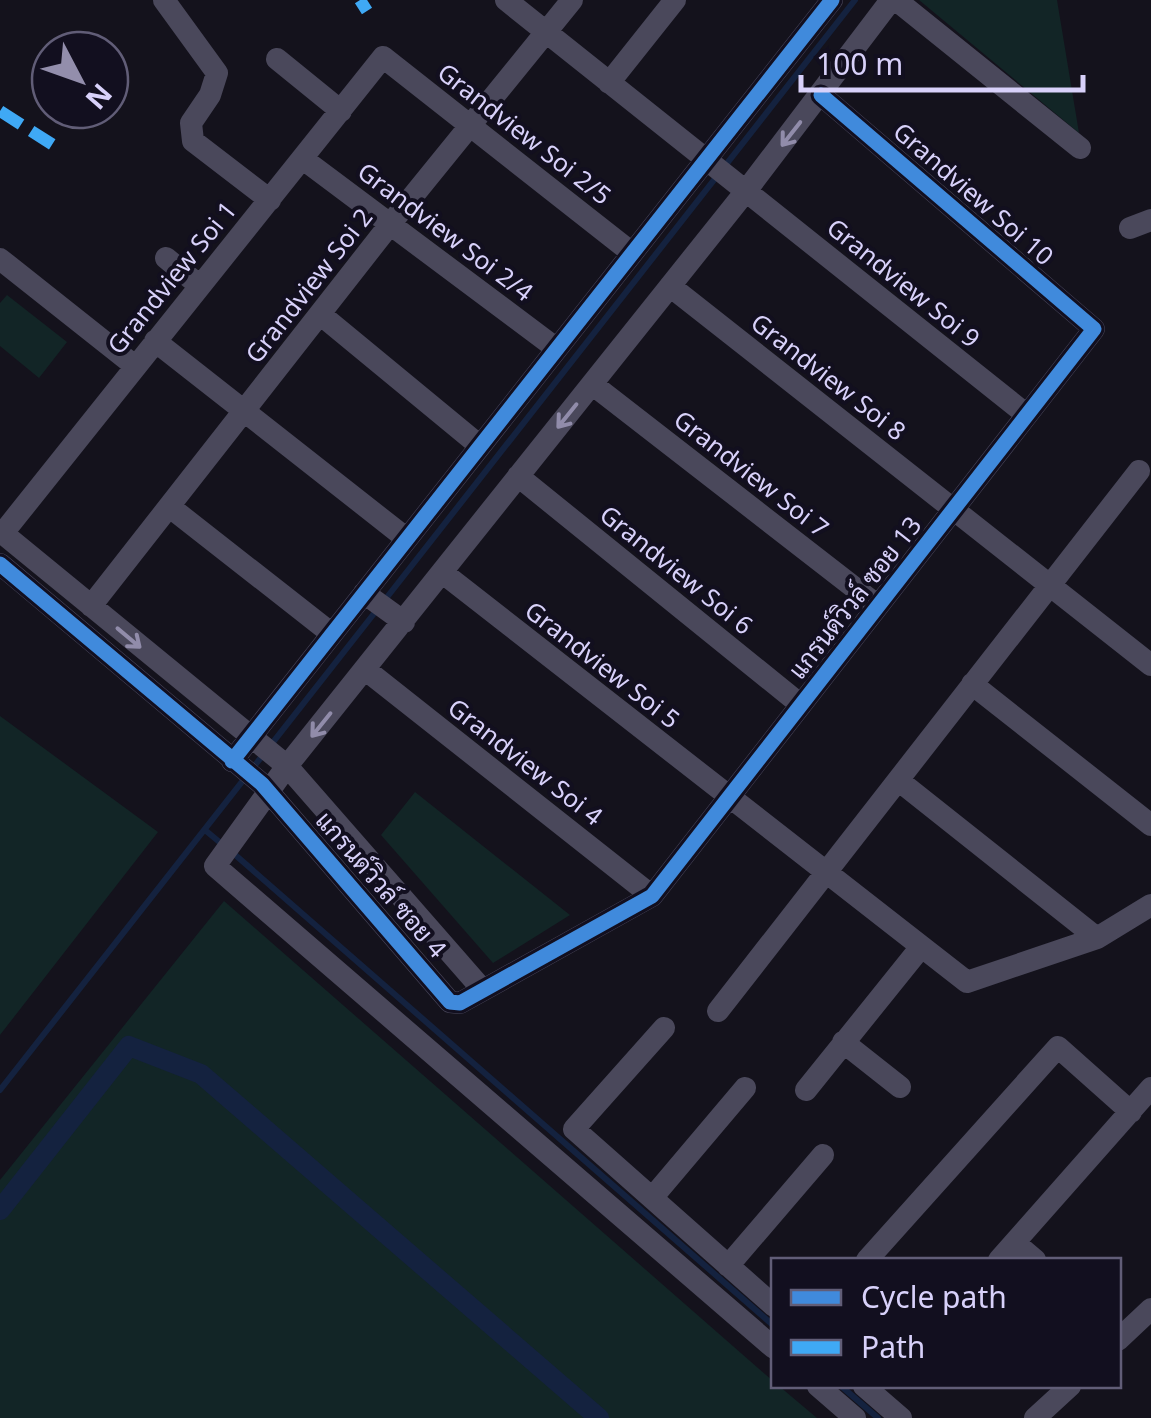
<svg xmlns="http://www.w3.org/2000/svg" width="1151" height="1418" font-family="'Noto Sans',Sarabun,sans-serif">
<rect width="100%" height="100%" fill="#14121c"/>
<path fill="#122526" d="M919 0H1057L1079 133Z
M7 295 67 342 39 378 0 346V303Z
M0 716 158 832 0 1035Z
M415 792 570 915 493 963 381 835Z
M224 901 773 1381 774 1386H779L817 1418H0V1180Z"/>
<g fill="none" stroke-linecap="round" stroke-linejoin="round">
<path stroke="#14223f" stroke-width="6" d="M384 601 855 0
M205 830 223 845
M233 853 774 1326
M0 1090 376 611
M841 1386 878 1418"/>
<path stroke="#14223f" stroke-width="20" d="M0 1210 129 1046 201 1074 599 1418"/>
<path stroke="#4a485b" stroke-width="22" d="M164 0 217 73 210 95 191 123 193 141 270 200
M506 0 1027 415
M896 0 1080 148
M277 59 341 111
M609 83 675 0
M303 159 557 349
M1130 228 1151 220
M166 258 200 286
M0 259 135 366
M670 286 1151 665
M320 314 480 446
M155 341 407 539
M592 384 878 606
M518 476 801 705
M170 507 332 634
M0 531 287 766 482 989
M3 533 383 57 632 253
M0 564 262 784 450 1002 460 1003 652 896 1094 329 821 95
M443 573 967 982 1097 938 1151 905
M364 593 404 622
M91 606 391 223 572 0
M366 670 652 896
M972 684 1151 825
M232 761 832 0
M898 780 1097 938
M718 1011 1139 471
M664 1028 574 1129 774 1306
M843 1042 900 1087
M806 1090 921 947
M652 1198 745 1088
M1015 1243 1035 1260
M867 1260 1058 1047 1131 1112
M999 1260 1151 1088
M728 1266 823 1155
M1118 1340 1151 1309
M774 1348 215 866 287 766 746 191 891 0
M818 1386 855 1418
M864 1386 901 1418
M1035 1418 1070 1386"/>
<path stroke="#3fa9f5" stroke-width="12" stroke-dasharray="25 12" stroke-linecap="butt" d="M360 0 367 11
M0 111 61 150"/>
<g stroke="#120f1f" stroke-width="21">
<path id="cycleway" d="M0 564 262 784 450 1002 460 1003 652 896 1094 329 821 95
M232 761 832 0"/>
</g>
<use href="#cycleway" stroke="#408adc" stroke-width="15"/>
</g>
<defs><path id="oneway-shaft" d="M-6 0H5M1.5-3L5.5 0L1.5 3" fill="none" stroke-width="1.6" stroke-linecap="round" stroke-linejoin="round" transform="scale(2.5)"/></defs>
<g stroke="#918caa">
<use href="#oneway-shaft" transform="translate(791 134) rotate(128)"/>
<use href="#oneway-shaft" transform="translate(567 416) rotate(129)"/>
<use href="#oneway-shaft" transform="translate(129 638) rotate(40)"/>
<use href="#oneway-shaft" transform="translate(321 725) rotate(129)"/>
</g>
<g text-anchor="middle" dominant-baseline="central" stroke-width="8" stroke-linejoin="round" paint-order="stroke">
<g font-size="25" fill="#d8d1fa" stroke="#120f1f">
<text transform="translate(525 133) rotate(38)">Grandview Soi 2/5</text>
<text transform="translate(974 193) rotate(41)">Grandview Soi 10</text>
<text transform="translate(446 231) rotate(37)">Grandview Soi 2/4</text>
<text transform="translate(171 277) rotate(-51)">Grandview Soi 1</text>
<text transform="translate(904 282) rotate(39)">Grandview Soi 9</text>
<text transform="translate(308 285) rotate(-52)">Grandview Soi 2</text>
<text transform="translate(829 376) rotate(38)">Grandview Soi 8</text>
<text transform="translate(752 473) rotate(38)">Grandview Soi 7</text>
<text transform="translate(677 569) rotate(39)">Grandview Soi 6</text>
<text transform="translate(854 597) rotate(-52)">แกรนด์วิวล์ ซอย 13</text>
<text transform="translate(603 664) rotate(38)">Grandview Soi 5</text>
<text transform="translate(526 761) rotate(38)">Grandview Soi 4</text>
<text transform="translate(382 884) rotate(49)">แกรนด์วิวล์ ซอย 4</text>
</g>
</g>
<rect x="771" y="1258" width="350" height="130" fill="#120f1f" stroke="#615d77" stroke-width="2.5"/>
<rect x="791" y="1290" width="50" height="15" fill="#408adc" stroke="#615d77" stroke-width="2.5"/>
<text x="861" y="1308" font-size="30" fill="#d8d1fa">Cycle path</text>
<rect x="791" y="1340" width="50" height="15" fill="#3fa9f5" stroke="#615d77" stroke-width="2.5"/>
<text x="861" y="1358" font-size="30" fill="#d8d1fa">Path</text>
<g transform="translate(80 80) rotate(131)"><circle r="48" fill="#120f1f" stroke="#615d77" stroke-width="2.5"/>
<path d="M0-8L18 38L0 25L-18 38Z" fill="#938eac"/>
<text y="-15" font-size="28" font-weight="bold" text-anchor="middle" fill="#d8d1fa">N</text>
</g>
<path d="M801 75v15h282v-15" fill="none" stroke="#d8d1fa" stroke-width="5"/>
<text x="816" y="75" font-size="30" fill="#d8d1fa" stroke="#120f1f" stroke-width="8" paint-order="stroke">100 m</text>
</svg>
